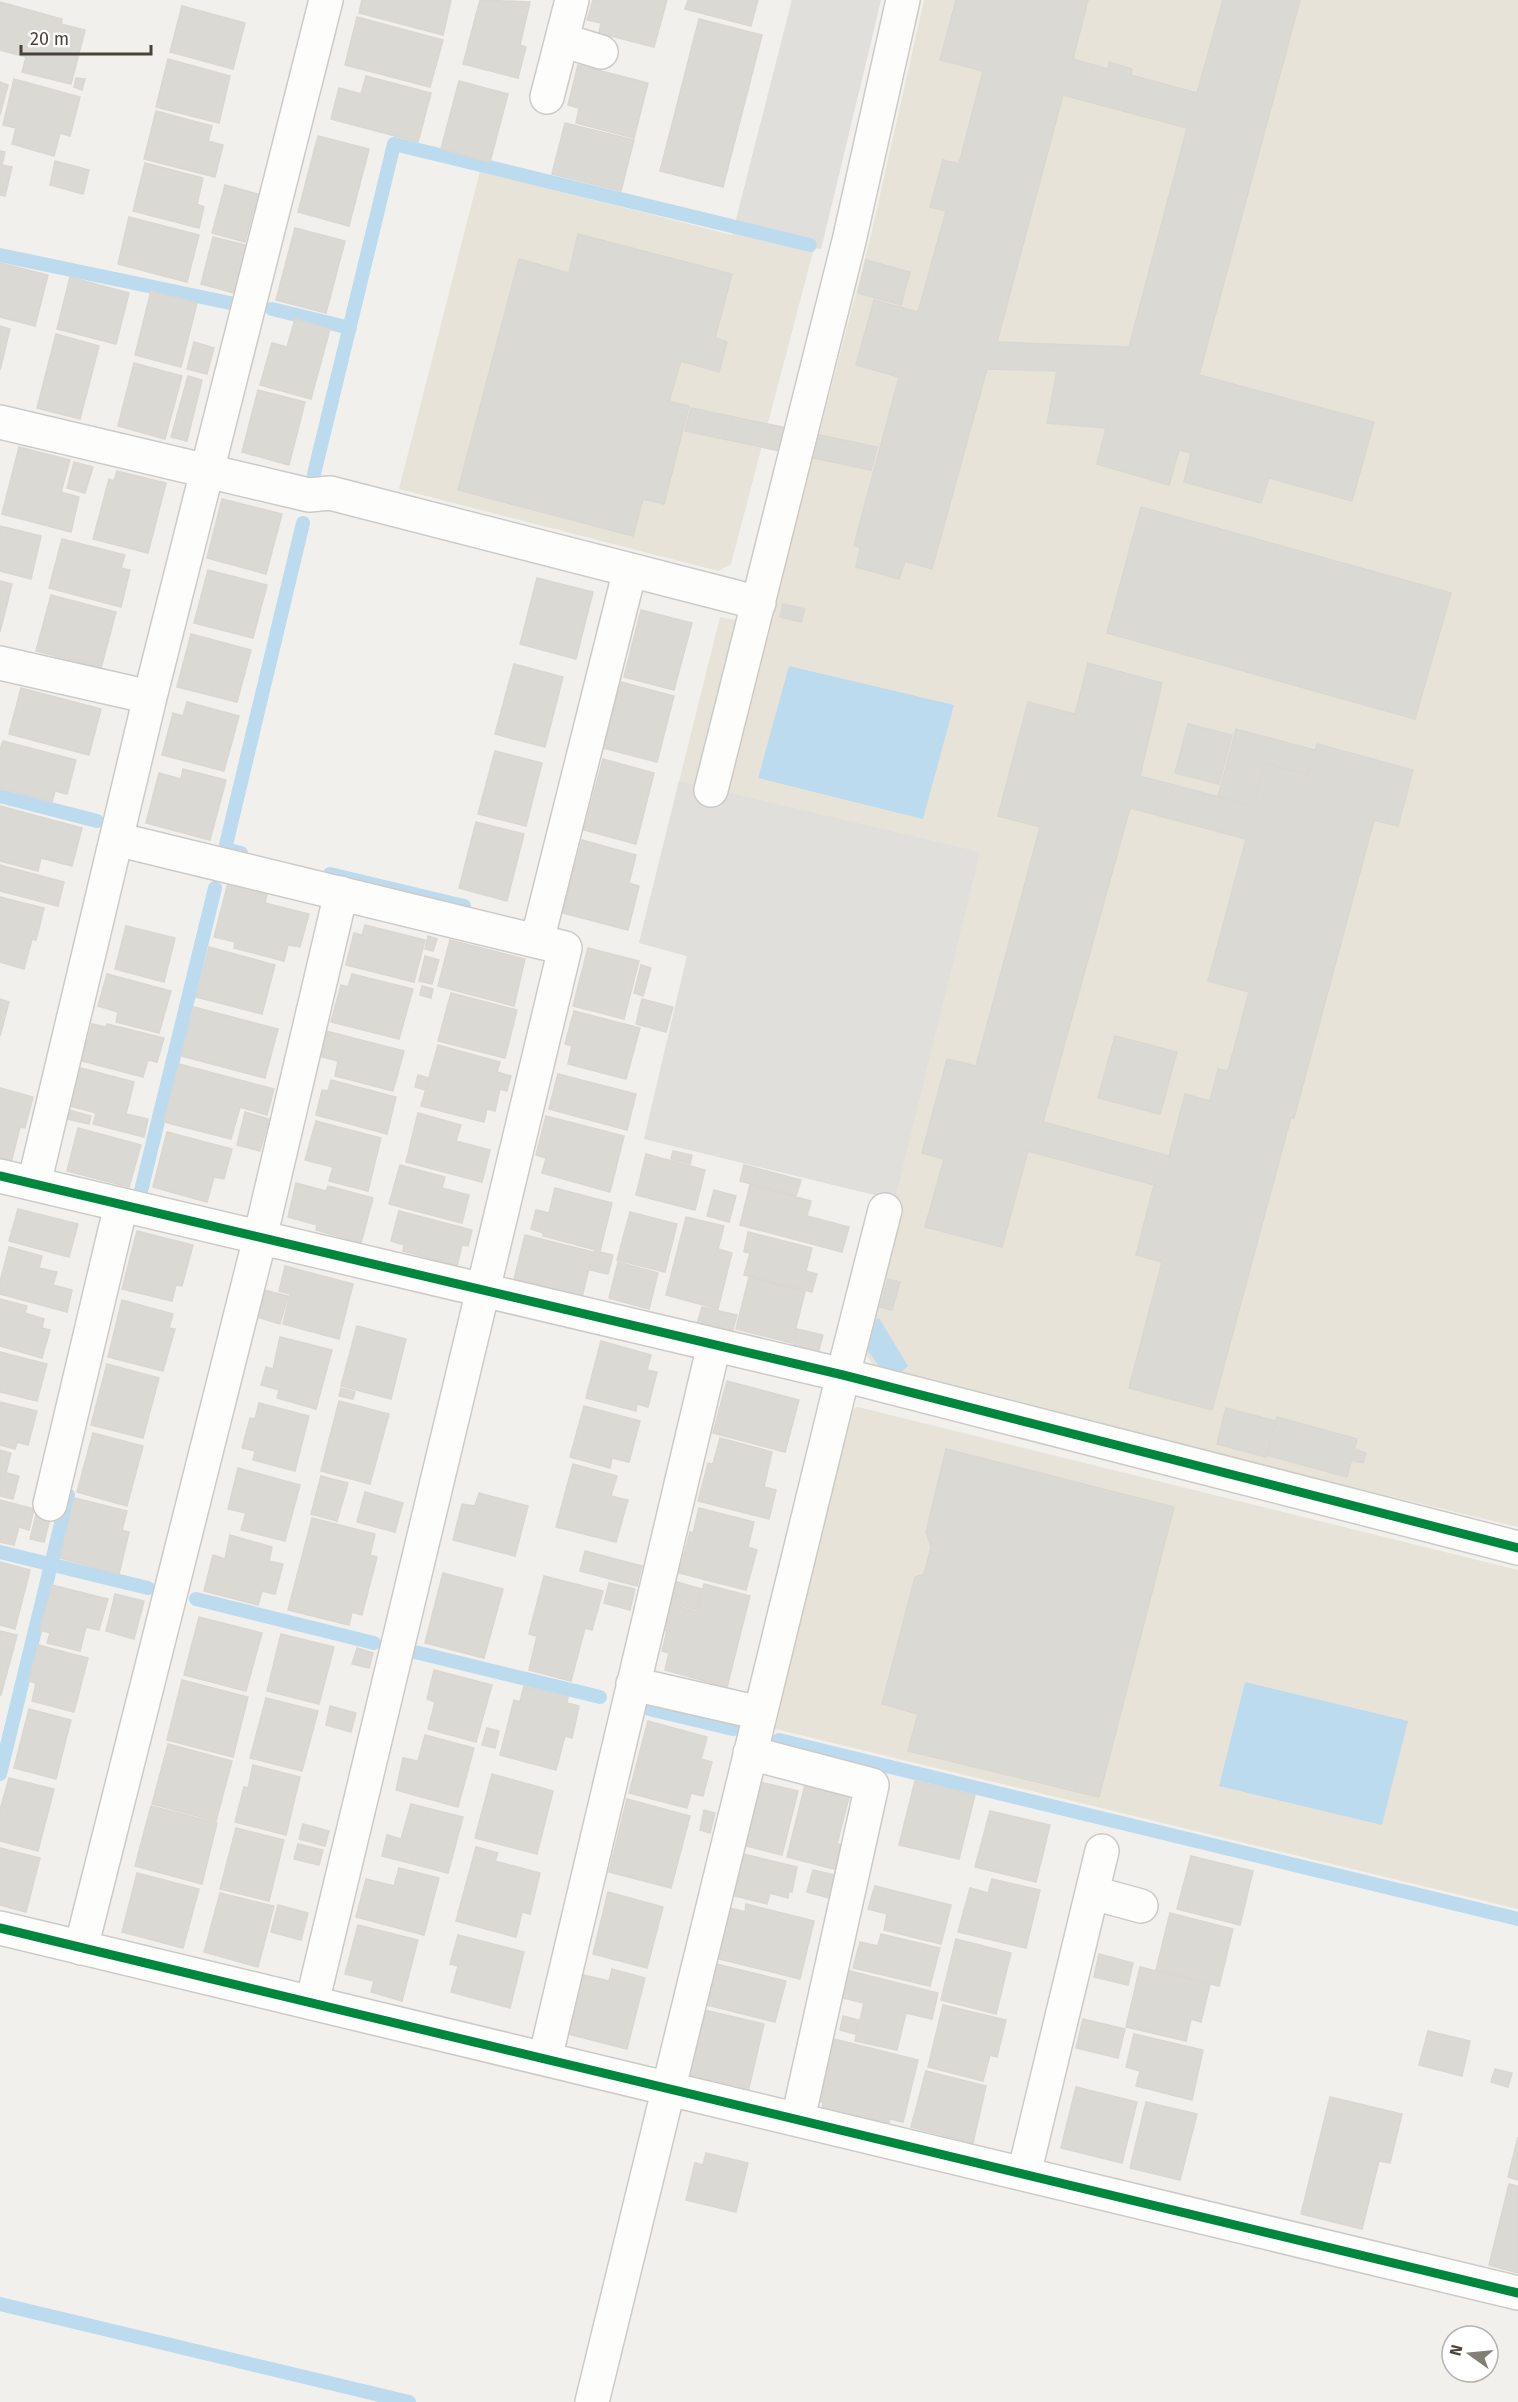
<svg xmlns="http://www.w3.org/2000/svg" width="1518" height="2402" font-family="'Fira Sans',sans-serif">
<rect width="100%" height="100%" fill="#f1f0ec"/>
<path fill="#e8e3d8" d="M792 0H881L821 249 814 248 731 564 718 571 399 489 480 171 732 235Z
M924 0H1518V1527L879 1373 861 1348 902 1201 644 1139 687 956 639 943 720 617 769 626 870 239Z
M858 1407 1518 1570V1909L767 1727 848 1411Z"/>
<path fill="#e1dfdc" d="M792 0H881L821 249 734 228Z
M679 781 980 852 895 1200 644 1139 687 956 639 943Z"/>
<path fill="#bddbee" d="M789 666 954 705 923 819 758 778Z
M879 1318 908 1366 898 1375 879 1366 866 1348 874 1320Z
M1245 1682 1408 1721 1382 1825 1219 1786Z"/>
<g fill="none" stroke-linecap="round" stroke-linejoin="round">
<path stroke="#bddbee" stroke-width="14" d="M0 255 230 303
M272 309 350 328
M314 474 394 144 810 245
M0 796 97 821
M241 853 225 849 303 523
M330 874 464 906
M141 1191 215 888
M0 1552 148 1588
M196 1599 374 1643
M415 1652 600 1697
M649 1709 733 1729
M779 1740 1518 1919
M0 1774 68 1495
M0 2304 409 2402"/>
</g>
<path fill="#dbd9d4" stroke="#dad7d2" stroke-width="1.5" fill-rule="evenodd" d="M362 0H451L443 35 359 13Z
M480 0 530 2 520 45 526 47 518 78 463 64Z
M593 0H667L654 47 599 33 601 23 587 20Z
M688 0H758L751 26 685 9Z
M956 0H1088L1073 59 1108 69 1109 62 1132 69 1131 75 1197 93 1223 0H1300L1199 375 1374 422 1352 501 1269 478 1261 503 1184 482 1191 453 1179 450 1169 485 1097 464 1106 428 1047 423 1057 371 987 369 932 569 905 561 899 579 856 567 860 548 854 545 899 377 856 365 874 300 918 312 946 211 930 207 943 160 959 164 983 71 940 60ZM1063 95 1187 128 1129 347 997 342Z
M0 2 62 19 61 24 85 30 71 84 22 72 26 57 0 50Z
M182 6 245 23 233 69 170 52Z
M357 17 443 40 430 87 345 65Z
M699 19 762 35 723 187 660 171Z
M168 59 230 76 219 123 156 107Z
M578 65 648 83 634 138 576 123 579 108 568 105Z
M366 76 431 93 418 142 331 119 339 88 361 94Z
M76 78 85 79 82 90 74 87Z
M14 79 80 97 70 136 60 133 54 156 12 144 16 128 3 125Z
M459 81 508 94 490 162 441 149Z
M0 82 8 85 0 115Z
M156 111 212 126 208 141 223 145 215 177 144 159Z
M565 123 634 140 621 191 552 174Z
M318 136 369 149 349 226 298 212Z
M0 151 5 152 2 165 12 167 5 196 0 195Z
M55 161 89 170 83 194 50 185Z
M145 163 203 178 197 204 204 207 199 228 133 211Z
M225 185 258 194 245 242 212 233Z
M129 217 199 235 187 282 118 264Z
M295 228 345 241 326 313 276 300Z
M578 234 732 274 715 338 727 342 719 372 681 361 669 401 689 406 664 504 643 499 633 536 458 490 519 259 569 273Z
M213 237 249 246 238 294 201 284Z
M866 260 910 272 901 305 858 293Z
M0 263 48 275 35 326 0 317Z
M70 277 129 293 116 344 57 329Z
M151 291 197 303 181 367 135 355Z
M295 319 330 329 311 399 260 385 272 343 287 347Z
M0 326 10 329 0 370Z
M56 334 99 346 80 419 37 408Z
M194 342 214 348 207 374 187 369Z
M134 363 182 376 165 439 118 426Z
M188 376 202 380 187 441 171 437Z
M258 390 305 402 289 465 242 452Z
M691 408 877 447 871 470 685 431Z
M19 447 70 460 61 492 79 497 71 532 2 514Z
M74 462 93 467 85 493 67 488Z
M117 471 166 483 148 553 93 539 109 479 114 481Z
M222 499 282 514 266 574 207 558Z
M1141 507 1451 593 1415 719 1107 633Z
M0 526 41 536 31 579 0 571Z
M62 539 125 555 121 568 130 570 121 607 49 588Z
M208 570 267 585 253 638 194 623Z
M537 578 593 592 576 659 520 644Z
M0 581 12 584 0 632Z
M51 595 116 612 101 668 36 651Z
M783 604 805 609 801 622 780 617Z
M641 610 692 623 674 690 624 677Z
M191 634 251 650 237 702 177 687Z
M1088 663 1162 683 1140 776 1253 806 1265 763 1308 775 1317 744 1413 770 1398 826 1374 820 1294 1118 1291 1117 1212 1410 1129 1388 1162 1262 1136 1255 1154 1185 1028 1151 1002 1247 925 1227 944 1159 922 1153 947 1059 976 1066 1040 827 998 816 1028 702 1075 714ZM1130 808 1246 839 1208 981 1249 992 1228 1071 1218 1069 1210 1101 1185 1094 1169 1156 1043 1122Z
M514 664 563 677 545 747 495 734Z
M621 682 674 696 657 762 603 748Z
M21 688 101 709 89 755 9 734Z
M187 702 239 716 224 771 162 755 173 713 183 716Z
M1188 724 1232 735 1219 784 1175 773Z
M1236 729 1315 750 1308 775 1265 763 1253 806 1218 797Z
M3 741 76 760 67 794 55 791 52 802 0 788V750Z
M495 751 542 763 526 826 478 814Z
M603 759 654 773 636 844 584 830Z
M183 769 226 780 210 840 146 823 159 773 181 779Z
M0 806 82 828 72 866 41 858 38 871 0 861Z
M476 822 524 834 507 901 459 888Z
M582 840 636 855 629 883 639 886 628 930 563 913Z
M0 865 64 882 58 906 0 891Z
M228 883 267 894 265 903 309 914 300 947 288 945 284 961 234 948 235 942 214 937Z
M0 897 44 908 36 940 32 939 24 969 0 962Z
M365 925 425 940 414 982 346 965 354 933 362 935Z
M126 926 175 938 164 982 115 969Z
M428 936 437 939 433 951 425 949Z
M450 940 525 959 514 1006 438 986Z
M209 947 275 965 262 1014 196 997Z
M588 948 639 961 624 1019 573 1006Z
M425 956 439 960 432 984 419 981Z
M641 965 651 968 643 996 634 993Z
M107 974 171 991 159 1033 116 1022 118 1012 98 1006Z
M352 974 413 989 399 1039 331 1022 341 985 348 987Z
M422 986 433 989 431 998 420 995Z
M451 993 517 1010 505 1058 438 1041Z
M0 999 9 1002 0 1036Z
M642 999 673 1007 666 1032 636 1024Z
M194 1007 278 1029 265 1078 181 1056Z
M574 1011 640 1028 626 1079 568 1064 572 1046 565 1044Z
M92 1024 106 1027 107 1024 164 1038 157 1062 148 1060 143 1077 82 1061Z
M326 1031 404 1051 393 1091 335 1076 338 1061 319 1056Z
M1115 1036 1177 1052 1160 1114 1098 1098Z
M438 1045 500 1062 497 1072 511 1076 507 1091 500 1089 495 1111 487 1109 484 1122 421 1106Z
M179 1064 274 1089 267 1115 240 1107 231 1139 164 1122Z
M81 1068 134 1082 126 1114 148 1119 144 1137 93 1124 96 1113 70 1106Z
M558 1074 636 1094 627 1130 549 1109Z
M418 1075 429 1078 426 1090 415 1087Z
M331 1080 396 1097 387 1134 316 1115 322 1090 328 1091Z
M0 1088 33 1097 25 1128 20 1127 11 1163 0 1160Z
M65 1109 91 1116 89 1124 63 1118Z
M245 1112 269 1119 260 1151 237 1145Z
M418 1113 461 1125 456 1141 490 1150 482 1182 406 1162Z
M546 1116 624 1136 610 1192 542 1173 546 1158 536 1155Z
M316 1121 381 1138 368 1191 329 1181 333 1167 305 1160Z
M78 1128 141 1145 129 1187 67 1171Z
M167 1132 232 1149 224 1179 214 1177 207 1202 153 1187Z
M673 1151 692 1155 690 1164 671 1159Z
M646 1154 705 1170 695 1210 636 1195Z
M400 1165 445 1177 442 1188 469 1195 462 1223 389 1204Z
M744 1165 801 1180 796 1196 740 1181Z
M296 1183 326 1191 328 1186 373 1198 361 1243 316 1230 317 1225 288 1217Z
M750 1185 811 1201 807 1216 849 1227 842 1252 740 1225Z
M555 1188 612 1203 600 1251 543 1236V1233L531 1229 536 1210 549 1213Z
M714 1190 736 1196 729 1222 707 1216Z
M18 1209 78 1224 69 1257 9 1241Z
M399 1211 472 1230 468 1246 462 1245 457 1266 403 1251 404 1245 391 1241Z
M630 1212 677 1224 665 1272 617 1260Z
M686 1217 724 1226 718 1249 732 1253 718 1309 666 1295Z
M137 1231 193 1245 182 1286 176 1285 172 1301 122 1289Z
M748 1232 812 1248 806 1271 817 1274 812 1292 744 1275 750 1253 744 1252Z
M525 1235 593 1252 582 1297 514 1279Z
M9 1247 42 1256 39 1268 57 1272 53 1285 72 1290 67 1312 0 1294V1282Z
M595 1251 613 1255 608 1274 590 1270Z
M618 1262 658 1273 649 1309 609 1298Z
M285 1266 353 1284 339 1339 283 1324 290 1294 279 1291Z
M749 1277 805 1292 792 1343 736 1329Z
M888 1279 900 1282 892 1310 880 1307Z
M264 1290 288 1296 280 1324 257 1317Z
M0 1299 27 1306 25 1313 44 1319 42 1328 50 1330 42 1358 0 1346Z
M122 1300 173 1314 169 1328 175 1329 163 1371 108 1357Z
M702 1307 737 1315 732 1333 697 1324Z
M357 1326 406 1339 391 1399 341 1386Z
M797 1329 823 1335 817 1357 792 1351Z
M280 1337 332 1350 316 1409 277 1398 279 1390 261 1385 266 1367 273 1369Z
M601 1341 651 1355 647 1370 657 1372 648 1407 637 1404 636 1411 586 1398Z
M0 1352 47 1364 37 1401 0 1392Z
M107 1364 159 1378 143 1438 91 1425Z
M727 1381 799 1400 785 1452 713 1433Z
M341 1388 355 1392 353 1399 339 1396Z
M339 1401 389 1414 370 1484 321 1471Z
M0 1402 37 1411 28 1445 17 1442 15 1449 0 1445Z
M259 1403 309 1416 295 1471 253 1460 255 1451 242 1448 250 1418 255 1419Z
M584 1406 640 1421 629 1462 612 1458 610 1468 570 1457Z
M1226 1408 1276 1421 1266 1457 1217 1444Z
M1277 1417 1357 1439 1347 1477 1266 1455Z
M93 1433 143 1446 127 1506 77 1492Z
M720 1438 772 1452 764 1487 776 1490 769 1519 698 1501 708 1463 713 1464Z
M946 1449 1174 1507 1099 1797 908 1751 918 1714 882 1704 915 1577 924 1574 931 1547 926 1532Z
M0 1450 11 1453 6 1473 19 1476 13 1499 0 1496Z
M1356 1450 1366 1453 1363 1463 1353 1461Z
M573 1464 617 1476 611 1496 628 1500 616 1542 556 1527Z
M238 1468 300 1485 285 1541 241 1530 246 1513 228 1509Z
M321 1476 348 1483 337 1521 311 1514Z
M365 1492 403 1503 395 1532 357 1522Z
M479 1493 528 1506 515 1556 453 1540 462 1504 475 1506Z
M75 1498 127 1511 122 1530 129 1532 119 1574 60 1558Z
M0 1500 34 1509 29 1530 19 1527 14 1545 0 1542Z
M38 1507 52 1511 44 1542 30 1539Z
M699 1508 754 1522 748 1547 757 1550 746 1590 679 1573 690 1532 693 1533Z
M312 1518 375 1534 370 1555 377 1557 362 1615 352 1612 349 1625 288 1610Z
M230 1535 272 1547 269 1561 283 1564 275 1594 262 1591 258 1605 204 1591 213 1555 225 1559Z
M585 1551 642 1566 637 1586 580 1571Z
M0 1562 30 1570 15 1629 0 1625Z
M443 1573 503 1589 484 1658 425 1643Z
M544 1576 603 1591 592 1630 585 1628 571 1681 529 1670 537 1636 529 1634Z
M673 1581 702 1589 697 1610 667 1602Z
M609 1583 635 1589 630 1610 604 1603Z
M704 1584 750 1596 727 1687 665 1670 669 1653 662 1651 667 1631 661 1629 668 1604 697 1612Z
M52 1585 108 1599 99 1630 86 1627 80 1651 47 1643 50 1633 40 1630Z
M115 1594 144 1601 134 1639 106 1631Z
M199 1617 262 1633 246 1691 184 1675Z
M0 1631 17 1635 1 1695H0Z
M281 1634 334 1647 319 1704 267 1691Z
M38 1645 88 1658 74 1712 32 1701 36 1683 29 1681Z
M357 1648 373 1653 369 1668 352 1664Z
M434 1670 492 1685 476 1742 428 1729 435 1702 427 1699Z
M182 1680 248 1697 233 1757 167 1740Z
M524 1686 568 1697 567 1703 579 1706 572 1738 565 1736 556 1770 500 1755 514 1700 520 1702Z
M266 1698 318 1711 302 1771 250 1758Z
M330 1706 356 1713 351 1732 326 1725Z
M29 1709 71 1720 56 1779 14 1768Z
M648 1721 707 1737 701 1759 712 1762 703 1796 691 1793 687 1808 629 1793Z
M487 1728 499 1731 495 1748 482 1745Z
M425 1735 474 1748 458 1807 396 1790 403 1758 418 1761Z
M168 1744 232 1761 216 1821 152 1804Z
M253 1765 300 1777 286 1835 235 1822 244 1787 248 1788Z
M492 1774 553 1791 537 1854 475 1838Z
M9 1778 54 1789 38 1851 0 1841V1810Z
M756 1781 798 1791 782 1855 739 1844Z
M915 1781 975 1795 959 1859 899 1845Z
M805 1785 849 1797 837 1844 844 1845 838 1870 787 1857Z
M627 1799 690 1816 671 1888 609 1872Z
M411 1804 463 1817 448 1873 382 1856 387 1835 401 1839Z
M151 1806 217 1823 202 1884 135 1866Z
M704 1810 715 1813 710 1833 700 1830Z
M990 1811 1050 1825 1036 1882 975 1867Z
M303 1824 329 1831 325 1846 299 1839Z
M236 1828 284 1840 269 1901 220 1889Z
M298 1844 323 1850 319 1865 294 1859Z
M476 1847 498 1853 495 1861 540 1873 530 1914 522 1912 516 1937 456 1921Z
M0 1848 40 1858 26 1912 0 1905Z
M739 1853 797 1867 792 1892 789 1891 788 1898 770 1893 767 1904 731 1895Z
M1191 1856 1253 1871 1240 1925 1177 1909Z
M399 1868 439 1878 424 1935 356 1917 366 1879 394 1886Z
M813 1870 839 1876 833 1899 807 1892Z
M137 1873 199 1889 183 1948 122 1932Z
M992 1879 1040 1890 1026 1948 958 1932 970 1888 988 1893Z
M875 1886 951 1905 941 1944 884 1930 887 1914 868 1909Z
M608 1892 663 1907 647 1968 593 1954Z
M220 1893 274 1906 258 1967 204 1952Z
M746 1904 814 1921 800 1979 707 1956 719 1905 745 1912Z
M278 1905 308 1913 301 1940 271 1932Z
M1170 1913 1233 1929 1219 1986 1156 1970Z
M358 1925 418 1940 402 2001 371 1992 374 1981 345 1974Z
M881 1934 940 1948 930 1986 853 1968 860 1942 878 1946Z
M458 1935 524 1952 510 2008 451 1992 458 1966 450 1964Z
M956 1939 1011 1953 996 2014 941 2000Z
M1099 1954 1133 1963 1128 1985 1094 1977Z
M708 1962 786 1981 775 2022 698 2003Z
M1140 1967 1210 1984 1201 2022 1191 2019 1186 2041 1126 2027Z
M612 1969 645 1978 627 2049 568 2034 583 1975 609 1981Z
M846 1970 938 1993 932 2019 906 2013 897 2050 855 2041 864 2003 839 1997Z
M943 2005 1006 2020 997 2057 990 2055 983 2081 928 2067Z
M705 2010 764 2024 748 2092 688 2078Z
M843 2016 859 2020 855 2034 840 2030Z
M1083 2019 1125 2029 1118 2058 1076 2048Z
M1428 2031 1470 2041 1462 2076 1419 2065Z
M1134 2034 1203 2050 1192 2100 1136 2086 1140 2071 1126 2067Z
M830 2038 918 2060 903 2122 890 2119 888 2125 822 2109 823 2102 815 2100Z
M1495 2069 1512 2073 1508 2087 1491 2082Z
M926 2071 986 2086 973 2143 911 2127Z
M1076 2087 1137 2102 1122 2163 1061 2148Z
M1330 2097 1402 2114 1390 2163 1379 2161 1362 2229 1301 2214Z
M1146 2102 1197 2114 1180 2180 1130 2168Z
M1518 2137V2180L1508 2177Z
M706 2153 748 2163 736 2212 686 2200 695 2163 703 2165Z
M1509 2184 1518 2186V2273L1489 2265Z"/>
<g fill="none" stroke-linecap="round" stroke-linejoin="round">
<g stroke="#cdcbc7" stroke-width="36">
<path id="minor" d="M562 40 601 52
M547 97 572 0
M0 422 309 495 330 493 759 603
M0 663 150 697
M711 790 849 241 903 0
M116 839 565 948 312 2003
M537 941 630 570
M0 1176 843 1375 1518 1548
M34 1184 150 697 326 0
M50 1504 121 1205
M633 1684 760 1713
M750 1753 872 1785 798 2119
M1093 1893 1141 1906
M0 1928 1518 2293
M81 1948 260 1238 341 893
M545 2059 714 1345
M1024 2174 1102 1851
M592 2402 843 1375 885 1210"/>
</g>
<use href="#minor" stroke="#fdfdfc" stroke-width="33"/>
<g stroke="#fff" stroke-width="13">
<path id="cycleway" d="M0 1176 843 1375 1518 1548
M0 1928 1518 2293"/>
</g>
<use href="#cycleway" stroke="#00873e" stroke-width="9"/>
</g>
<g transform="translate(1470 2354) rotate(285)"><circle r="28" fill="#ffffff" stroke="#b6b3af" stroke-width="1.5"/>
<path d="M0-4.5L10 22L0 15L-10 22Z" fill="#837f77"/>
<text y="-9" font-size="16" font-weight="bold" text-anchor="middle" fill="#484238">N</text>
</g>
<path d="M21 45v9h130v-9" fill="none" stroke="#484238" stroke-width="3"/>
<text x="30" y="45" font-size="18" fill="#484238" stroke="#ffffff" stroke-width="4.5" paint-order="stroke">20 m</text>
</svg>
